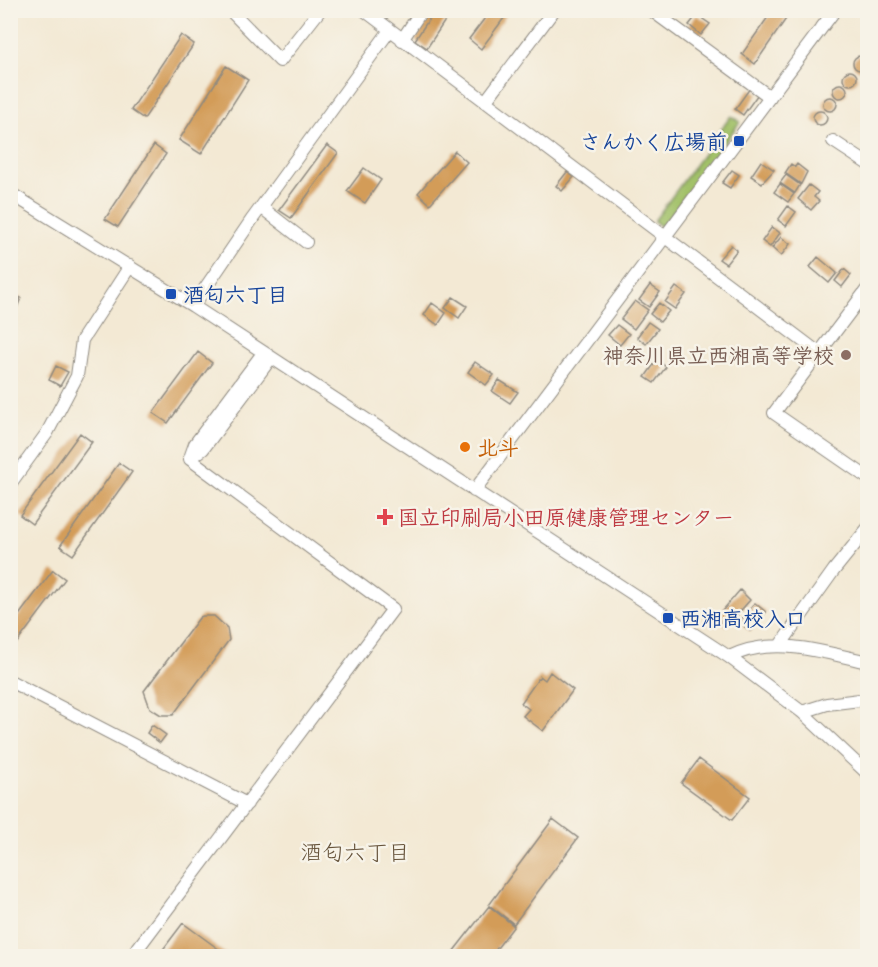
<svg xmlns="http://www.w3.org/2000/svg" width="878" height="967" font-family="Delius,'Klee One',sans-serif">
<rect width="100%" height="100%" fill="#f7f3e8"/>
<filter id="ink" filterUnits="userSpaceOnUse"><feTurbulence type="fractalNoise" baseFrequency=".0167" numOctaves="2"/><feDisplacementMap in="SourceGraphic" scale="12" xChannelSelector="R" yChannelSelector="G"/><feConvolveMatrix kernelMatrix="1 2 1 2 8 2 1 2 1" color-interpolation-filters="sRGB"/></filter>
<filter id="wash" filterUnits="userSpaceOnUse"><feTurbulence type="fractalNoise" baseFrequency=".008" numOctaves="4" result="noise"/><feDisplacementMap in="SourceGraphic" scale="24" xChannelSelector="R" yChannelSelector="G"/><feGaussianBlur stdDeviation="1.35" result="paint"/><feColorMatrix in="noise" values="0 0 0 0 0 0 0 0 0 0 0 0 0 0 0 0 0 1.4 0 .05"/><feComposite in="paint" operator="in"/></filter>
<g filter="url(#wash)">
<rect width="100%" height="100%" fill="#f3e9d4"/>
<path fill="#a2c169" stroke="#66764a" stroke-width="1.5" d="M731 116 740 122 662 227 654 221Z"/>
<g id="blocks">
<path fill="#d39c58" d="M435 10H452L427 48 415 40Z
M491 10H510L481 49 469 39Z
M773 10H792L755 64 742 54Z
M697 15 710 24 701 35 689 25Z
M181 35 194 44 144 119 131 110Z
M853 63a7 7 0 1 1 14 0a7 7 0 1 1-14 0Z
M226 66 248 80 201 154 179 140Z
M843 78a7 7 0 1 1 14 0a7 7 0 1 1-14 0Z
M833 91a7 7 0 1 1 14 0a7 7 0 1 1-14 0Z
M750 88 758 94 743 115 735 109Z
M823 104a7 7 0 1 1 14 0a7 7 0 1 1-14 0Z
M813 118a7 7 0 1 1 14 0a7 7 0 1 1-14 0Z
M154 145 166 154 118 227 105 219Z
M327 145 338 153 291 218 279 210Z
M455 151 467 162 430 204 418 193Z
M761 161 774 170 762 183 751 176Z
M791 164 795 167 797 164 807 172 801 184 785 173Z
M364 168 381 180 365 203 347 191Z
M732 170 739 175 730 188 722 183Z
M567 172 574 177 562 191 556 186Z
M786 175 800 185 795 193 780 183Z
M780 184 794 194 788 202 774 192Z
M809 185 818 192 814 197 819 201 811 210 798 199Z
M788 206 796 212 786 226 778 220Z
M772 227 780 233 770 247 762 241Z
M781 237 790 244 781 256 772 248Z
M731 245 737 250 726 264 719 259Z
M818 257 837 273 829 283 810 267Z
M844 269 851 275 842 287 835 281Z
M650 285 660 292 649 307 639 300Z
M676 287 686 294 675 309 665 302Z
M10 294 21 298 14 315 10 313Z
M453 297 467 306 459 318 445 308Z
M635 301 648 310 634 329 621 319Z
M432 303 446 313 438 325 424 315Z
M659 303 669 311 660 322 650 314Z
M648 322 658 329 646 344 637 337Z
M617 325 629 334 620 345 608 335Z
M198 352 212 363 168 423 153 413Z
M657 360 666 367 654 383 645 377Z
M475 362 494 375 486 385 468 372Z
M56 366 68 372 60 386 49 380Z
M499 380 518 392 510 403 492 391Z
M80 433 92 442 32 524 20 515Z
M119 463 132 472 73 555 60 546Z
M53 570 65 579 10 652V627Z
M740 590 750 600 727 626 716 618Z
M755 603 766 612 750 631 739 622Z
M203 616H214L227 628 229 640 173 715H161L150 708 144 691 200 617Z
M550 672 573 690 543 731 523 716 529 709 521 703 540 676 545 680Z
M152 725 166 735 160 743 147 733Z
M699 759 750 797 732 820 681 783Z
M553 819 578 838 514 924 489 905Z
M489 906 514 926 491 956H458L453 952Z
M183 923 228 956H158Z"/>
</g>
</g>
<g filter="url(#ink)">
<use href="#blocks" fill-opacity="0" stroke="#8f8a80" stroke-width="1.5"/>
<g fill="none" stroke-linecap="round" stroke-linejoin="round">
<g stroke="#8f8a80" stroke-width="14">
<path id="minor" d="M230 10 280 61 320 10
M364 10 819 353
M651 10 770 97
M402 40 422 10
M485 102 554 10
M833 141 868 164
M10 193 193 306 729 657 802 712 868 774
M261 207 306 242
M868 288 774 413 868 478
M193 306 253 218 390 30
M190 458 195 444 263 353
M190 459 203 449 271 358
M10 484 47 433 77 376 82 340 130 266
M474 491 835 10
M781 644 834 570 868 528
M729 657C773 635 821 652 868 662
M10 681 247 804
M802 712 827 704 868 699
M132 956 393 609 190 459"/>
</g>
<use href="#minor" stroke="#fff" stroke-width="12"/>
</g>
</g>
<g fill="#1a4fb4" stroke="#f7f3e8" stroke-width="2">
<rect x="733" y="135" width="12" height="12" rx="3"/>
<rect x="165" y="288" width="12" height="12" rx="3"/>
<rect x="662" y="612" width="12" height="12" rx="3"/>
</g>
<circle fill="#8d6e63" stroke="#f7f3e8" stroke-width="2" cx="846" cy="355" r="6"/>
<circle fill="#e8710a" stroke="#f7f3e8" stroke-width="2" cx="465" cy="447" r="6"/>
<path fill="#e0444e" stroke="#f7f3e8" stroke-width="2" d="M382 508h6v6h6v6h-6v6h-6v-6h-6v-6h6z"/>
<g text-anchor="middle" dominant-baseline="central" stroke-width="5" stroke-linejoin="round" paint-order="stroke">
<g font-size="21" font-weight="bold" fill="#164399" stroke="#f7f3e8" text-anchor="start">
<text x="727" y="141" text-anchor="end">さんかく広場前</text>
<text x="183" y="294">酒匂六丁目</text>
<text x="680" y="618">西湘高校入口</text>
</g>
<g font-size="21" font-weight="bold" fill="#785e54" stroke="#f7f3e8" text-anchor="end">
<text x="834" y="355">神奈川県立西湘高等学校</text>
</g>
<g font-size="21" font-weight="bold" fill="#c56008" stroke="#f7f3e8" text-anchor="start">
<text x="477" y="447">北斗</text>
</g>
<g font-size="21" font-weight="bold" fill="#be3a42" stroke="#f7f3e8" text-anchor="start">
<text x="398" y="517">国立印刷局小田原健康管理センター</text>
</g>
<g font-size="22" fill="#66533b" stroke="#f7f3e8">
<text x="355" y="852">酒匂六丁目</text>
</g>
</g>
<rect width="878" height="967" fill="none" stroke="#f7f3e8" stroke-width="36"/>
</svg>
